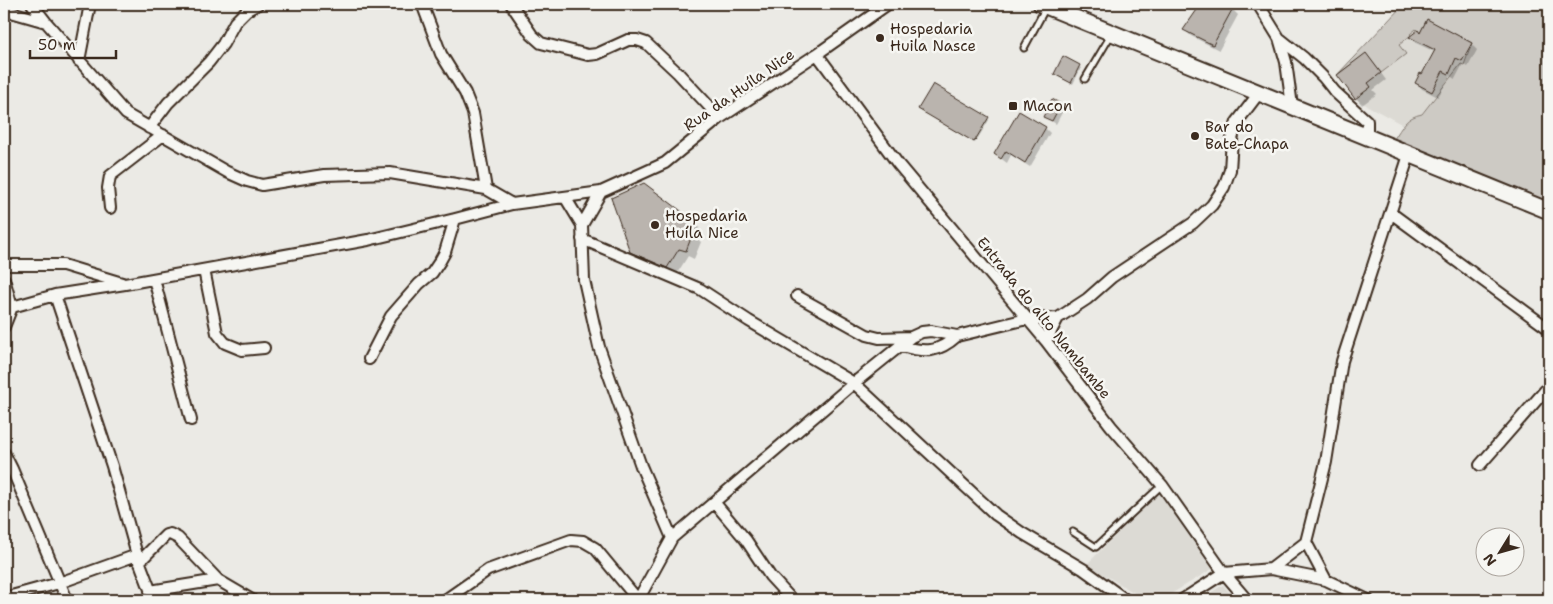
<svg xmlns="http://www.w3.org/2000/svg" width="1553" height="604" font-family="'Shantell Sans',sans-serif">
<rect width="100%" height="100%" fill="#ebeae5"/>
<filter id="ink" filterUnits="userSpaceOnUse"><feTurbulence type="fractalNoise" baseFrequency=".02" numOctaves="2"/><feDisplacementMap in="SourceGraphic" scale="10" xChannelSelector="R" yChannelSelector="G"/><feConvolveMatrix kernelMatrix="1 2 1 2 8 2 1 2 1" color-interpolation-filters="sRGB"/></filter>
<g filter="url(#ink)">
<path fill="#dcdad4" d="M1402 6 1472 43 1464 65 1461 64 1422 114 1413 116 1403 125 1355 99 1337 75Z
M1159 493 1212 569 1161 600H1146L1087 564Z
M1223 585 1236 600H1199Z"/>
<path fill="#cdcac4" stroke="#847a71" d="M1400 4H1549V203L1394 139C1402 127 1406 117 1422 114L1461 64 1464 65 1472 43 1427 20 1420 33 1416 29 1410 34 1411 35 1399 45 1406 54 1381 73 1368 57 1354 64 1353 63 1337 75 1402 6Z"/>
<path fill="#0003" d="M1203 4H1223L1232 9 1238 15 1219 50 1191 36 1185 30Z
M1421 35 1471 44 1477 50 1468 67 1463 64 1455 79 1450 76 1438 97 1422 89 1416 82 1422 76 1435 52 1416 43 1411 37Z
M1064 58 1081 68 1073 84 1057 76Z
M1372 61 1386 80 1373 90 1377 94 1362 105 1338 75Z
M1060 105 1064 109 1056 124 1044 116Z
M921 110 988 118 989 120 975 143Z
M1045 128 1050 133 1030 167 1011 155 1007 163 995 154Z
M692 221 700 229 696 238 701 242 694 259 688 256 676 275 639 260 631 251Z"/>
<path fill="#bab4ae" stroke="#3b2a1e" d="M1201 4H1225L1233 8 1213 45 1183 30Z
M1427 19 1472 43 1462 61 1456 58 1449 74 1443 71 1432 92 1415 83 1420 73 1422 74 1435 50 1409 37 1418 30 1420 33Z
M1366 53 1381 73 1368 83 1371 87 1355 99 1337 75Z
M1063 56 1080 65 1071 83 1054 74Z
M933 84 989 117 974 142 918 109Z
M1052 99 1061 104 1052 121 1043 117Z
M1019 111 1046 127 1025 163 1006 151 1001 159 994 154Z
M644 183 693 220 687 231 693 233 686 251 679 249 667 268 630 252 611 198Z"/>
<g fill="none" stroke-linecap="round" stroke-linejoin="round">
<g stroke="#3b2a1e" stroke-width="9">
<path id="lane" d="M1024 48 1045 9
M1085 79 1111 35
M1073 532 1096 547 1162 485"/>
</g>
<g stroke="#3b2a1e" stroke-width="14">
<path id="street" d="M32 4 46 22 126 114 227 172 247 181 262 185 324 175 390 173 486 189 512 204
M424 4V9L441 54 465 93 473 113 486 189
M511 4 532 35 541 43 588 55 597 54 628 40H637L646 43 678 73 720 118
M1258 4 1279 38
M4 10 46 22
M817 54 898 164 1046 341 1111 426 1162 485 1224 573 1247 600
M79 61 90 4
M1292 106 1286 62 1279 38 1304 58 1323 77 1335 92 1367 121V137
M149 128 168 103 209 62 223 44 235 22 247 10 258 4
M601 192 582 225 584 280 599 347 641 466 672 538
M565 197 582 225
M110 208 108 188 110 176 163 135
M1391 213 1549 329
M582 239 700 289 749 321 854 383 996 515 1022 533 1083 569 1126 600
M4 265H63L122 283
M204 270 217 333 225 343 242 350 264 348
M4 279 12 307 7 308
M154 279 191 420
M55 295 112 466 137 555 154 600
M797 296 867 335 879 338 911 337
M4 327 12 307 55 295 125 284 368 240 455 219 512 204 601 192 665 163 720 118 817 54 888 4
M1046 341 1058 318
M902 346C925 353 938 353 957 336
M369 359 391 316 419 284 432 273 440 261 445 252 455 219
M4 453 12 469 67 600
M1480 465 1549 386
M714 502 746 540 770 576 792 600
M1306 542 1326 580
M139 562 166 535 170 534 178 538 218 580 252 600
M1271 569 1306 542 1326 462 1342 361 1409 155
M150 591 218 580
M4 598 59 583 137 555
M445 600 488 570 571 540 583 541 595 548 638 600
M638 600 672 538 854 383 911 337 922 332 931 331 957 336 1027 319 1058 318 1087 299 1112 277 1193 223 1212 205 1224 187 1230 170 1232 139 1237 122 1259 93
M1182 600 1224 573 1271 569 1326 580 1368 600"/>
</g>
<g stroke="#3b2a1e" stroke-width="19">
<path id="primary" d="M1041 4 1549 211"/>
</g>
<use href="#lane" stroke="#f6f6f2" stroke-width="5"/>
<use href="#street" stroke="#f6f6f2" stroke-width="10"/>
<use href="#primary" stroke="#f6f6f2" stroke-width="15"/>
</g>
</g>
<g fill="#3b2a1e" stroke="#f6f6f2" stroke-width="2">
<circle cx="880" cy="38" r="5"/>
<rect x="1008" y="101" width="10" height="10" rx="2.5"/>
<circle cx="1195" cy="136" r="5"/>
<circle cx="655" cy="225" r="5"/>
</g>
<g text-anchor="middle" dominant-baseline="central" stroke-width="5" stroke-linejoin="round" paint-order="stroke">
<g font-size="15" fill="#3b2a1e" stroke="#f6f6f2" text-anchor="start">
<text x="890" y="29">Hospedaria<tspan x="890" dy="17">Huila Nasce</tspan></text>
<text x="1023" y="106">Macon</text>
<text x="1205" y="127">Bar do<tspan x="1205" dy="17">Bate-Chapa</tspan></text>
<text x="665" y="216">Hospedaria<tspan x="665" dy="17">Huíla Nice</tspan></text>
</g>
<g font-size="15" fill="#3b2a1e" stroke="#f6f6f2">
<text transform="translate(739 90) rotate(-35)">Rua da Huíla Nice</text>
<text transform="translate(1044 318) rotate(51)">Entrada do alto Nambambe</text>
</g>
</g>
<rect width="1553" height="604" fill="none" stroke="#f6f6f2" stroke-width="20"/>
<rect x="10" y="10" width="1533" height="584" fill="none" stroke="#3b2a1e" stroke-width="2" filter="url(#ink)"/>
<g transform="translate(1500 552) rotate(233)"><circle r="24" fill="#f6f6f2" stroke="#aba49d"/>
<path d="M0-4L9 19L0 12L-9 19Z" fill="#3b2a1e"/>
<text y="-8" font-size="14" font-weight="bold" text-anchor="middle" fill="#3b2a1e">N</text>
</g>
<path d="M30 50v8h86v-8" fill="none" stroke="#3b2a1e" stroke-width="2.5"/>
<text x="38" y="50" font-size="15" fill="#3b2a1e" stroke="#f6f6f2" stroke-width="4" paint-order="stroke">50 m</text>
</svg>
